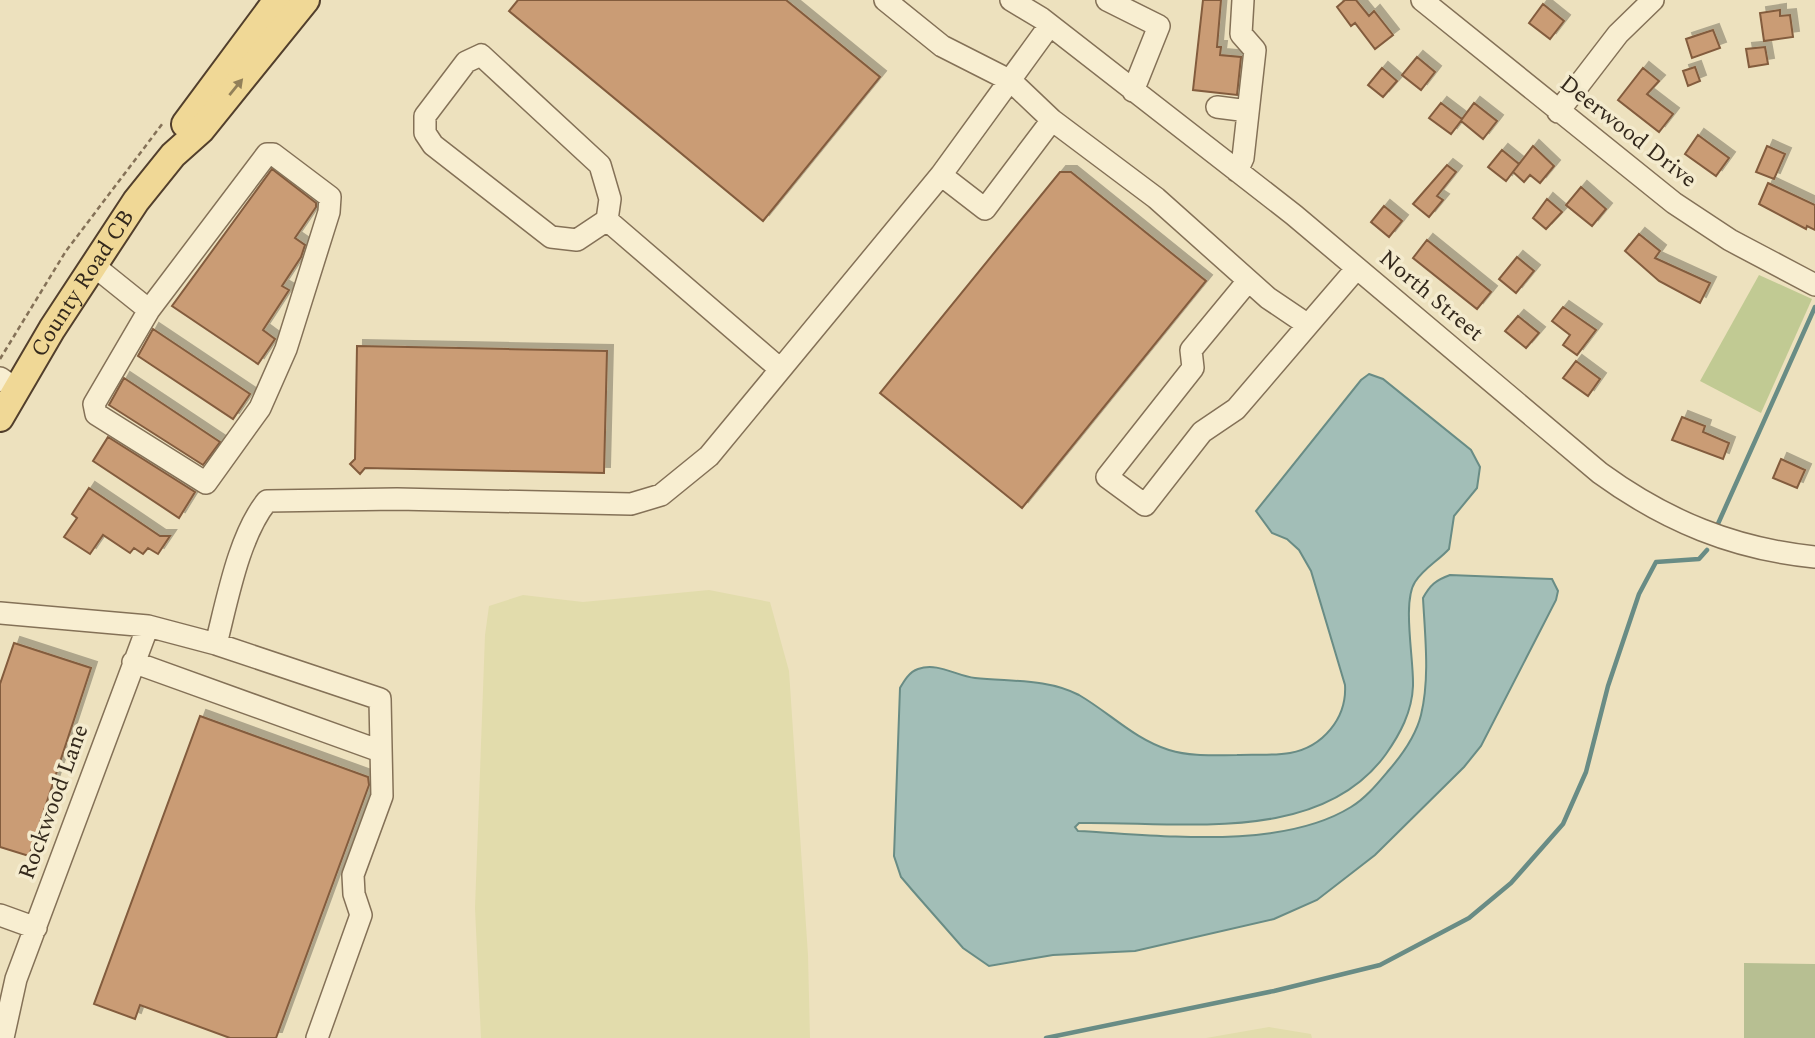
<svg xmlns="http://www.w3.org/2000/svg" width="1815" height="1038" font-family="Spectral,serif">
<defs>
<filter id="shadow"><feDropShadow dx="6" dy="-6" stdDeviation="0" flood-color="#0004"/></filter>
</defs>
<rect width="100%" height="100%" fill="#ede1be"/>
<path fill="#e2dcac" d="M709 590 770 602 789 671 808 955 810 1038H481L475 908 485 635 489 606 523 595 583 602Z
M1269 1027 1311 1034 1312 1038H1206Z"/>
<path fill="#c1ca93" d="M1759 275 1812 299 1761 413 1700 381Z"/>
<path fill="#b7bf92" d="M1744 963 1815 964V1038H1744Z"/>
<path fill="#a2beb7" stroke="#698c85" stroke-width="2" d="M1369 374 1383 379 1471 450 1480 467 1477 488 1454 516 1449 549C1438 561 1424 568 1415 582 1402 602 1414 660 1413 686 1412 712 1400 734 1386 754 1320 846 1179 821 1079 823L1075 827 1078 831C1159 835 1280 851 1351 807 1366 798 1378 783 1389 770 1402 755 1416 735 1421 715 1430 678 1425 636 1423 598 1430 585 1436 580 1450 575L1552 579 1558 591 1556 600 1481 746 1464 767 1375 855 1317 900 1274 919 1135 951 1053 955 989 966 963 948 913 891 901 877 894 856 900 688C904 681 909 672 918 669 938 662 956 676 975 678 1009 682 1047 678 1079 695 1110 713 1134 739 1169 750 1192 757 1214 755 1237 755 1254 754 1274 756 1290 753 1323 747 1347 718 1345 685L1311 571 1299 550 1287 539 1272 533 1256 511 1361 380Z"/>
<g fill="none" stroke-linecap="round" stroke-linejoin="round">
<path stroke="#698c85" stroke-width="4.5" d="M1717 526 1815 307
M1046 1038 1274 991 1380 965 1469 918 1511 883 1563 824 1586 772 1608 686 1639 594 1656 562 1699 559 1707 550"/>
</g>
<path fill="#ca9c75" stroke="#835c3e" stroke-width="2" filter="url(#shadow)" d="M518 0H786L880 77 763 221 509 11Z
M1203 0H1221L1217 47H1221L1220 55 1241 57 1237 95 1193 90Z
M1345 0H1356L1369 16 1374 11 1393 35 1375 49 1355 23 1351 26 1337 7Z
M1543 4 1564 21 1550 39 1529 23Z
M1780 10V16L1790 15 1793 37 1764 41 1760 13Z
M1713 30 1720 48 1692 58 1686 39Z
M1765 47 1768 64 1749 67 1746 49Z
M1417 57 1435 72 1421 90 1402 75Z
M1695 67 1700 81 1688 86 1683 71Z
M1382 68 1397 81 1383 97 1368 85Z
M1643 68 1659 81 1647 94 1673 114 1659 132 1618 100Z
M1441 103 1462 119 1474 103 1497 121 1483 139 1461 121 1451 134 1429 118Z
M1698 135 1729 158 1716 176 1685 154Z
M1533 146 1554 166 1540 183 1530 175 1524 182 1513 172Z
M1767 146 1785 154 1774 179 1756 172Z
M1502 150 1519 164 1506 181 1488 167Z
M1447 165 1456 172 1437 196 1443 200 1429 217 1413 204Z
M272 169 316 203V207L295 238 305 245 301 257 282 286 289 290 263 330 275 339 258 364 172 306Z
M1060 172H1071L1206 281 1022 508 880 393Z
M1768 183 1815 205V230L1807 226 1806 229 1759 204Z
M1581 187 1606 209 1592 226 1566 205Z
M1547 199 1562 212 1546 229 1533 218Z
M1384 206 1402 221 1389 237 1371 222Z
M1639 234 1660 251 1655 258 1710 283 1700 303 1659 281 1625 251Z
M1427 240 1491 292 1477 309 1413 258Z
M1517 257 1534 271 1516 293 1499 279Z
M1563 307 1596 330 1577 355 1563 345 1570 335 1552 321Z
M1518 316 1539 333 1526 348 1505 331Z
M153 329 250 394 233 419 138 356Z
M357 346 607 351 604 473 365 468 360 474 350 464 355 459Z
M1576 361 1600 379 1588 396 1563 378Z
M124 378 220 442 203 465 109 405Z
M1682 417 1705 426 1703 432 1729 443 1723 459 1672 440Z
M108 437 195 492 179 518 93 461Z
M1781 459 1805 470 1797 488 1773 478Z
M89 488 160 536H170L158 554 148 548 143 554 134 548 130 553 103 535 90 554 64 537 77 518 72 514Z
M14 643 91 668 29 856 0 847V684Z
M200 716 368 777 369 785 276 1038H230L140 1005 135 1019 94 1004Z"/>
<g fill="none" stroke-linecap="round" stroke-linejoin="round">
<g stroke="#847157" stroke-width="24">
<path id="minor" d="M885 0 942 46 1011 81 1052 120 1156 198 1268 298 1308 325 1357 268
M1011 0 1041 18 1294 215 1600 473C1666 521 1734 549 1815 557
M1107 0 1159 26 1133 91
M1422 0 1674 203 1730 240 1815 285
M1217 107 1248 111
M1558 112 1618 34 1653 0
M1237 171 1243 158 1255 50 1241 34 1243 0
M941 175 985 209 1052 120
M607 220 577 240 551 237 433 145 425 133V116L466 62 481 55 600 165 610 199 607 220 779 368
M93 265 149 310 94 404 96 414 206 483 260 408 286 349 329 212 330 197 273 154H267L149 310
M1248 281 1191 350 1193 368 1107 477 1145 505 1202 432 1236 409 1308 325
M0 378 16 389
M0 613 148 626 216 644 380 699 382 796 353 875 354 894 361 915 317 1038
M216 644C227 601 239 535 267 501L397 499 631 504 661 495 709 456 941 175 1050 25
M133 662 380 751
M0 915 36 928
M3 1038 16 979 148 626"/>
</g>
<g stroke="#523f2c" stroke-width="30">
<g id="major">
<path d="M185 124 277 0"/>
<path id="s1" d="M0 418 52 329 136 201 173 155 201 130 306 0"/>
</g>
</g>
<path stroke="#847157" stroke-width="2.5" stroke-dasharray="5 3.5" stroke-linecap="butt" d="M0 359 66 251 163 123"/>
<use href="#minor" stroke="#f8eed1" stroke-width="21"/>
<use href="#major" stroke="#f0d896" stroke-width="26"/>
</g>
<defs><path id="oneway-solid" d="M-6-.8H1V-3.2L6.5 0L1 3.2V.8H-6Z" transform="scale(1.75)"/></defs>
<use fill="#928059" href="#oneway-solid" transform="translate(236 87) rotate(-51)"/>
<g text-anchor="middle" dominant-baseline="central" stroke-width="7" stroke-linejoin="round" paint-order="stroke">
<g font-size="23" fill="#34291c" stroke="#f4ebce">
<text transform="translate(1628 132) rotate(38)">Deerwood Drive</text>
<text stroke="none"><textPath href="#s1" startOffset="158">County Road CB</textPath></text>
<text transform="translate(1431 296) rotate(40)">North Street</text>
<text transform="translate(54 802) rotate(-70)">Rockwood Lane</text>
</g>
</g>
</svg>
